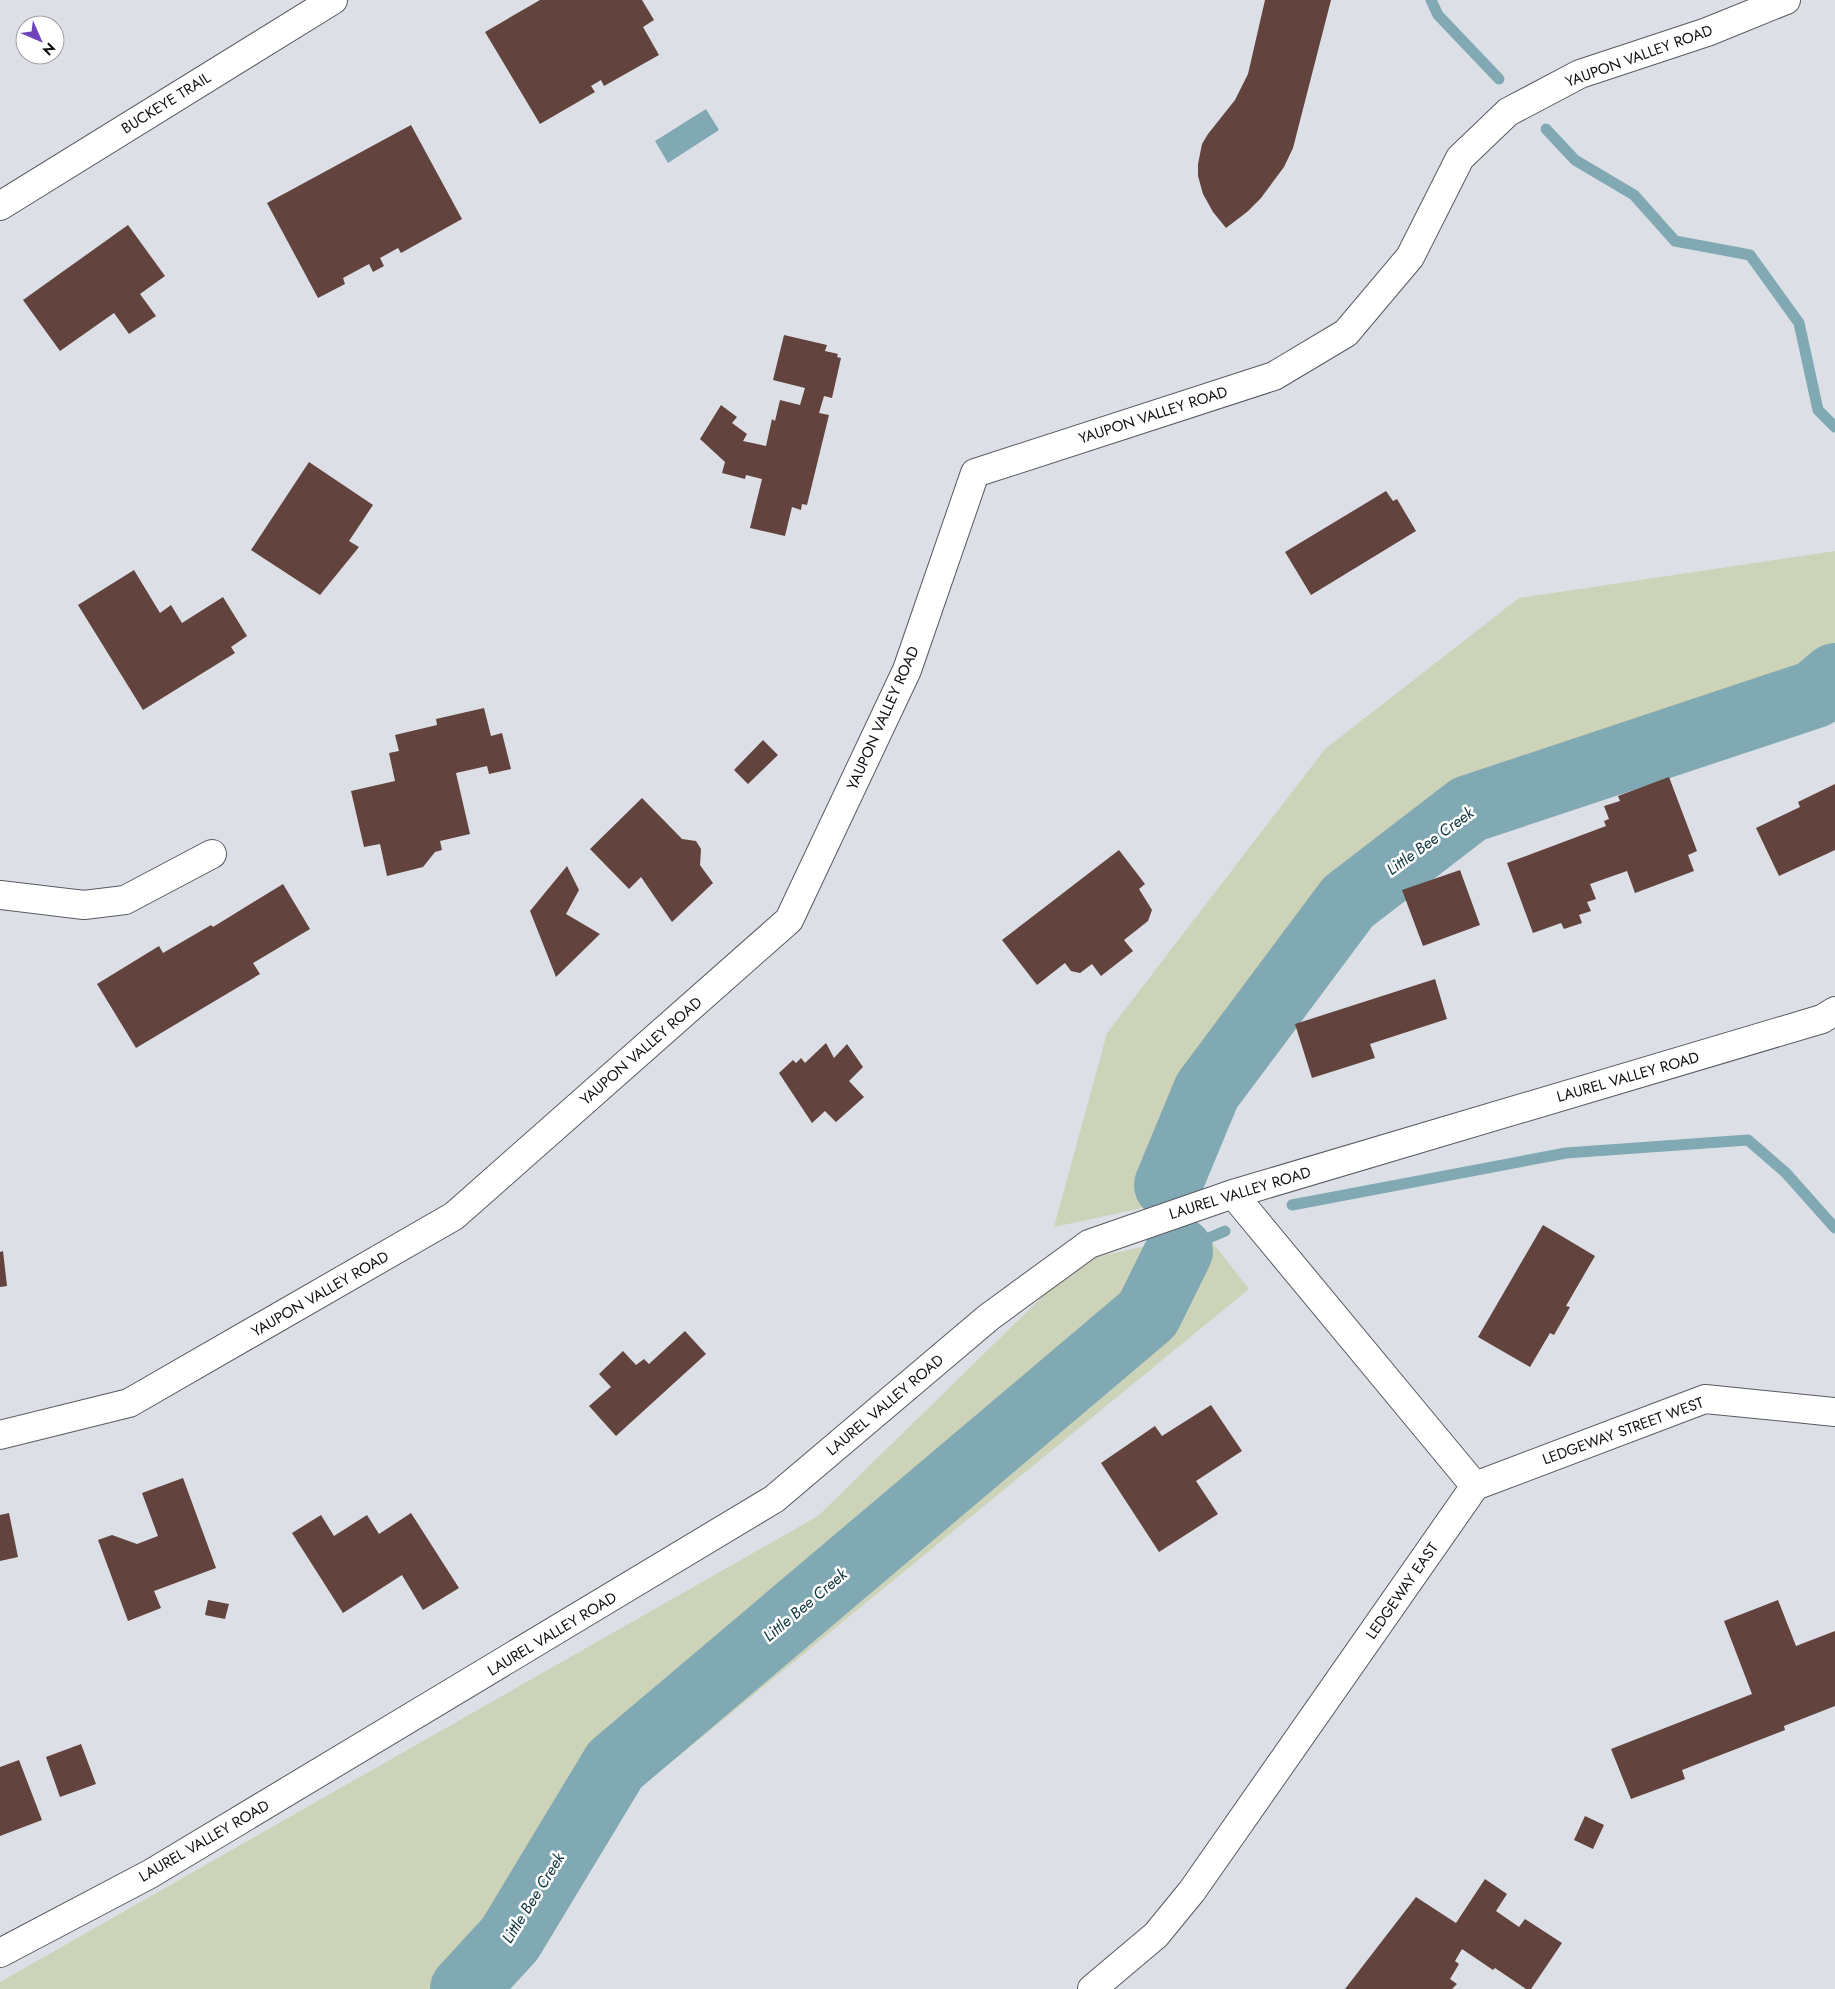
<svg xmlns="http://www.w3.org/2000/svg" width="1835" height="1989" font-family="Jost,sans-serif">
<rect width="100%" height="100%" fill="#dce0e6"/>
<path fill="#ccd3b9" d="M1835 551V719L1468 825 1359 912 1173 1162 1180 1200 1054 1227 1107 1033 1325 749 1519 598Z
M1205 1233 1249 1289 641 1787 503 1989H0V1982L818 1516 1079 1261Z"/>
<path fill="#81a9b3" d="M706 109 719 130 668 163 655 141Z"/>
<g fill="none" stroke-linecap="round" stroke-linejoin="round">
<path stroke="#81a9b3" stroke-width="11" d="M1431 0 1438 15 1499 79
M1546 129 1575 160 1634 195 1675 241 1750 255 1799 323 1818 410 1835 427
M1292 1205 1566 1153 1748 1140 1786 1173 1835 1228
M1179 1251 1225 1231"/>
<path stroke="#81a9b3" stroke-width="68" d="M1168 1185 1207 1091 1348 902 1469 809 1815 694 1835 677
M464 1989 510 1939 615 1765 1148 1314 1179 1251"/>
</g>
<path fill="#62433d" d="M540 0H642L654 20 643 27 659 55 604 86 601 80 591 86 595 92 540 124 485 32Z
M1265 0H1331L1293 148 1284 167 1261 198 1247 212 1226 228 1213 212 1203 194 1198 176V164L1202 144 1208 134 1235 100 1248 74Z
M411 125 462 219 401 253 398 248 380 258 384 266 373 272 369 264 343 278 345 284 318 298 267 203Z
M128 225 165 276 140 294 156 316 129 334 114 313 60 351 23 300Z
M784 335 827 345 825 351 838 354 837 357 841 358 832 398 824 396 819 413 829 415 807 505 802 504 801 510 792 507 785 536 750 528 762 479 746 475 745 479 722 473 725 462 700 439 721 405 737 417 732 423 747 434 743 441 766 446 772 419 775 421 780 400 800 405 805 388 773 380Z
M309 462 373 505 349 541 359 547 320 595 251 550Z
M1386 491 1393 501 1397 499 1416 531 1311 595 1285 552Z
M134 570 160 613 171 605 182 623 223 597 247 636 231 647 235 653 143 710 78 605Z
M484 708 491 736 502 733 511 769 489 774 487 766 456 773 470 834 440 841 442 850 435 852 423 867 387 876 380 844 364 847 351 791 395 781 389 753 399 751 395 735 437 725 436 719Z
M763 740 778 755 748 784 734 770Z
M1669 777 1697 851 1688 855 1694 871 1635 893 1627 871 1590 884 1596 899 1587 902 1591 911 1579 915 1582 923 1564 929 1561 923 1533 933 1507 863 1606 826 1604 821 1609 819 1604 806 1620 801 1618 796Z
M1835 784V850L1779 876 1756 828 1800 807 1798 802Z
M642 798 682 839 696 841 701 849 700 865 713 883 672 922 641 877 629 889 590 849Z
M1119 850 1145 884 1139 889 1152 910 1148 921 1124 940 1133 951 1101 976 1092 964 1080 973 1071 971 1065 963 1037 985 1002 940Z
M567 866 579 890 566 914 600 934 556 977 530 911Z
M1460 870 1480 925 1423 946 1402 890Z
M283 884 310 929 253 963 260 974 136 1048 97 984 159 946 163 953 211 925 213 927Z
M1435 979 1447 1019 1370 1044 1375 1058 1312 1078 1295 1024Z
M826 1043 834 1058 847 1044 863 1067 849 1081 864 1097 836 1122 825 1111 812 1123 779 1073 793 1060 796 1063 801 1058 805 1063Z
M1543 1225 1595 1256 1566 1306 1570 1307 1554 1335 1550 1333 1530 1367 1478 1337Z
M3 1251 7 1286 0 1287V1252Z
M685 1331 706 1354 616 1436 589 1406 611 1387 599 1374 623 1351 636 1365 644 1359 649 1364Z
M1211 1405 1242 1451 1196 1481 1218 1514 1159 1552 1101 1463 1155 1426 1162 1436Z
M183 1478 216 1568 154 1591 161 1608 128 1621 98 1540 112 1535 137 1544 158 1536 142 1493Z
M9 1513 18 1557 0 1561V1515Z
M411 1513 459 1588 423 1610 402 1575 343 1613 292 1533 321 1515 334 1536 367 1515 379 1534Z
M208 1600 229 1604 225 1619 205 1615Z
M1778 1600 1796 1646 1835 1631V1706L1784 1726 1785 1730 1682 1770 1685 1779 1631 1799 1611 1749 1752 1694 1724 1621Z
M81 1744 96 1784 60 1797 46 1757Z
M19 1760 42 1820 0 1836V1767Z
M1585 1816 1604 1825 1593 1849 1574 1840Z
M1485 1879 1507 1894 1496 1911 1519 1927 1525 1919 1562 1943 1531 1989H1526L1495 1968 1493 1970 1462 1949 1455 1961 1459 1964 1450 1979 1457 1984 1452 1989H1345L1416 1897 1456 1923Z"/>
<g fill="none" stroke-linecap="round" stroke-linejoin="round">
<g stroke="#575a60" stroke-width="30">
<path id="minor" d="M0 206 333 0
M0 895 84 905 125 900 212 854
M1233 1194 1475 1486
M0 1435 129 1403 454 1216 789 920 907 670 975 473 1274 376 1346 333 1410 257 1460 158 1508 112 1580 74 1707 32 1786 0
M1475 1486 1705 1399 1835 1412
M0 1953 150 1874 774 1499 989 1317 1089 1244 1233 1194 1822 1019 1835 1011
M1092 1989 1156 1935 1192 1891 1475 1486"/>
</g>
<use href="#minor" stroke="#fff" stroke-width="28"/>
</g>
<g text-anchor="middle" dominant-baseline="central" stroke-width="5" stroke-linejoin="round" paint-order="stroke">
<g font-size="15" fill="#0f1012" stroke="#fff">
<text transform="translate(1639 56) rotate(-20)">YAUPON VALLEY ROAD</text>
<text transform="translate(166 103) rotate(-32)">BUCKEYE TRAIL</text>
<text transform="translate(1153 415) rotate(-18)">YAUPON VALLEY ROAD</text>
<text transform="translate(883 718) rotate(-66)">YAUPON VALLEY ROAD</text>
<text transform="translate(641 1051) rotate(-41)">YAUPON VALLEY ROAD</text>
<text transform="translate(1628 1077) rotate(-16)">LAUREL VALLEY ROAD</text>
<text transform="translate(1240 1193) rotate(-17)">LAUREL VALLEY ROAD</text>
<text transform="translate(320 1294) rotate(-30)">YAUPON VALLEY ROAD</text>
<text transform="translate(885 1405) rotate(-40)">LAUREL VALLEY ROAD</text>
<text transform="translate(1623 1431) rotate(-20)">LEDGEWAY STREET WEST</text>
<text transform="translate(1402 1591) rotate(-55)">LEDGEWAY EAST</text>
<text transform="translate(552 1634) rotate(-31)">LAUREL VALLEY ROAD</text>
<text transform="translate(204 1841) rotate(-30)">LAUREL VALLEY ROAD</text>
</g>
<g font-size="16" font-style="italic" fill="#0e353e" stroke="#fff">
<text transform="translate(1430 841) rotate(-36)">Little Bee Creek</text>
<text transform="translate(805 1605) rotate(-40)">Little Bee Creek</text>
<text transform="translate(533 1898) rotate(-58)">Little Bee Creek</text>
</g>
</g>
<g transform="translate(40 40) rotate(135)"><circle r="24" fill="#ffffff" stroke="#9f9fa0"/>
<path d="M0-4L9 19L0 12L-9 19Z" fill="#7042ba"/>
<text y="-8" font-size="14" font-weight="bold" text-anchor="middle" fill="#0f1012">N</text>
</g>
</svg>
